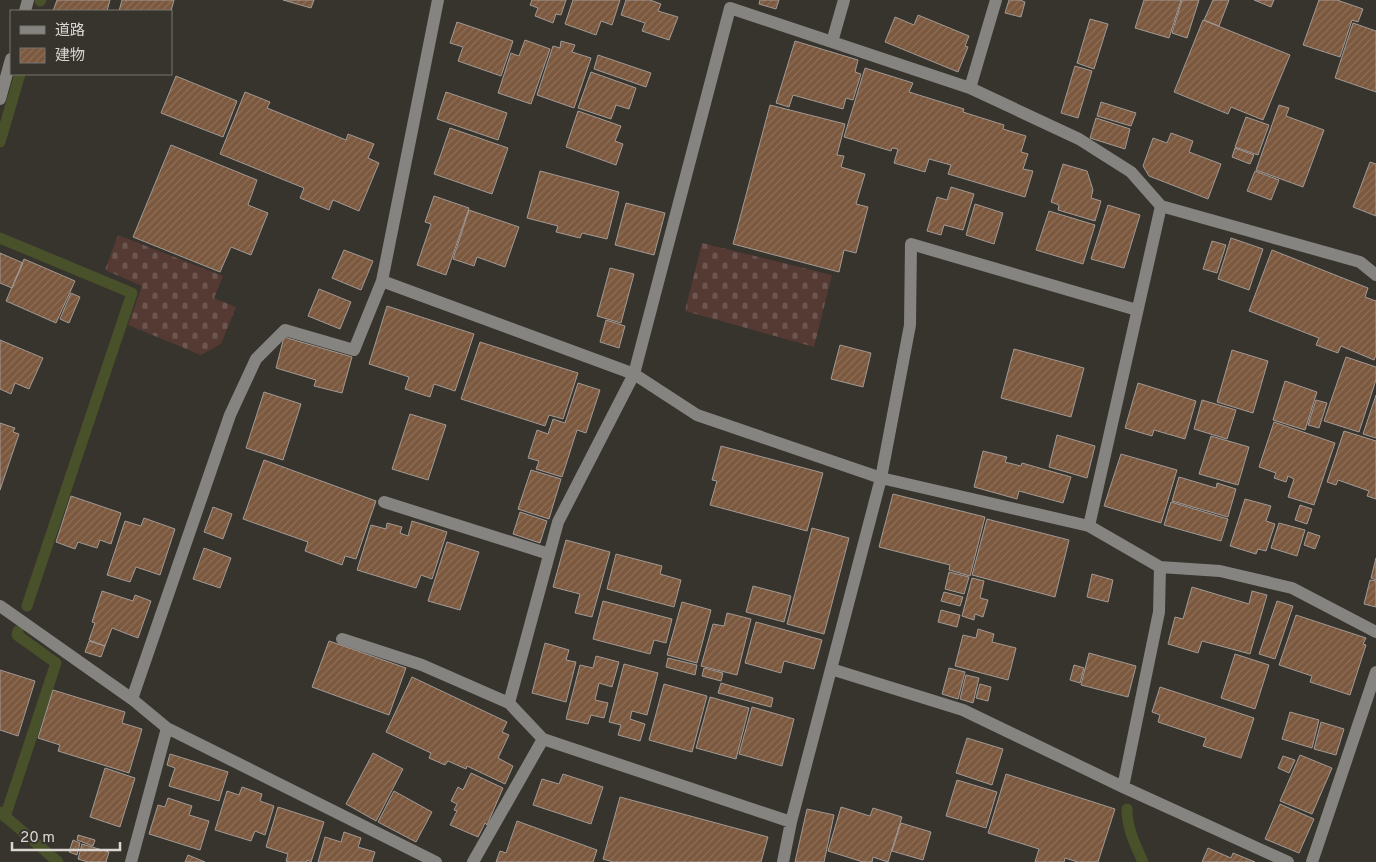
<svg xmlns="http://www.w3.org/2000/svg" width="1376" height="862" font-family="Overpass,'Noto Sans JP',sans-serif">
<defs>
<pattern id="cemetery-stones" width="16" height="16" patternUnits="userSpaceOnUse" patternTransform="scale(1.25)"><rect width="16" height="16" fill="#543a32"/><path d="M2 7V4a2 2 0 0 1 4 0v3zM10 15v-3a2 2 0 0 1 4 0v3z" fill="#6c564f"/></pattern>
<pattern id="building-hatch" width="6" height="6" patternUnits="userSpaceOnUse" patternTransform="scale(1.25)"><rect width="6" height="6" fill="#7b583e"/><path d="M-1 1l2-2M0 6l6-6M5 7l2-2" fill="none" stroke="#8d6f59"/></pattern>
</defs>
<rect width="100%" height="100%" fill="#37332d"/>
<path fill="url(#cemetery-stones)" d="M118 235 223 276 214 298 236 307 221 344 201 355 128 325 142 286 105 270Z
M702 243 832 275 814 347 685 311Z"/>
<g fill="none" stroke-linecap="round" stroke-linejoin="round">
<path stroke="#48512a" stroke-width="11" d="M40 1 41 0
M0 142 20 74
M0 238 132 293 27 606
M1127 809C1127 829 1135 844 1143 862
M0 812 58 862
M5 817 56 663 17 635 18 631"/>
</g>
<path fill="url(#building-hatch)" stroke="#a19a95" d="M57 0H110L107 11H53Z
M122 0H174L171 11H119Z
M283 0H314L311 8Z
M532 0H566L561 15 556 14 553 23 535 16 538 8 530 5Z
M573 0H620L612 25 601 21 596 35 565 24Z
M626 0H650L661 4 658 11 678 17 669 40 642 31 645 23 621 15Z
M760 0H779L776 9 759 4Z
M1009 0H1020L1025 2 1021 17 1005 13Z
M1144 0H1181L1169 38 1135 28Z
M1182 0H1199L1187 38 1172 33Z
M1213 0H1229L1219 26 1204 20Z
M1254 0H1274L1271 7Z
M1319 0H1337L1363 9 1358 22 1352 20 1340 57 1303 45Z
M918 15 969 36 965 46 968 47 958 72 885 42 895 17 914 25Z
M1090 19 1108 24 1094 69 1077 63Z
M1203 20 1290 55 1263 120 1231 107 1228 114 1174 92Z
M457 22 513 41 501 76 458 61 463 47 450 43Z
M1353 23 1376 31V92L1335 78Z
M525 40 550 49 531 104 498 93 511 53 519 56Z
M561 41 575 45 572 52 591 58 574 108 537 95 553 46 560 48Z
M795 41 858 60 855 72 861 74 853 100 846 98 843 109 793 95 789 107 776 103Z
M598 55 651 73 646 87 594 69Z
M1075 66 1092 71 1078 118 1061 113Z
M865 68 913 83 909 92 964 109 963 112 1004 125 1003 129 1026 136 1021 152 1028 154 1023 169 1033 171 1025 197 948 174 951 165 929 159 925 172 894 163 898 149 892 148 891 151 844 137Z
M591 72 636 88 629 109 616 105 611 119 578 108Z
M176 76 237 101 223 137 161 113Z
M245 92 270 102 267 108 346 140 348 134 374 144 368 158 379 163 359 211 333 200 329 210 300 198 304 188 220 154Z
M446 92 507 113 498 140 437 119Z
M1101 102 1136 113 1131 126 1097 116Z
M770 105 845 124 837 155 844 156 841 167 865 174 856 204 868 207 856 253 844 250 839 272 733 244Z
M1279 105 1289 108 1286 116 1324 130 1303 187 1256 170Z
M578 111 621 126 615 141 623 144 616 165 566 147Z
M1246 117 1269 125 1258 155 1235 147Z
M1096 118 1130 129 1125 149 1090 138Z
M450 128 508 148 492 194 434 174Z
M1171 133 1193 141 1189 152 1221 164 1208 199 1149 176 1143 166 1153 138 1167 143Z
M171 145 257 180 248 205 268 213 251 255 231 247 220 272 133 237Z
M1235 148 1254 155 1250 164 1232 157Z
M1370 162 1376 164V216L1353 207Z
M1063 164 1087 171 1093 190 1091 198 1101 201 1095 221 1058 210 1059 205 1051 202Z
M540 171 619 192 607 239 582 233 580 238 556 232 558 226 527 218Z
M1255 171 1279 180 1271 200 1247 191Z
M951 187 974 194 963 230 944 225 941 235 927 231 937 197 947 200Z
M434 196 469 208 446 275 417 265 431 224 425 222Z
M626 203 665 213 654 255 615 245Z
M975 204 1003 213 994 244 966 235Z
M1108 205 1140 215 1124 268 1091 259Z
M469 210 519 227 505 267 477 257 474 266 453 259Z
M1049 211 1095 225 1083 264 1036 250Z
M1231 238 1263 249 1249 290 1218 279Z
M1212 241 1226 245 1217 273 1203 269Z
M344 250 373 261 361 290 332 278Z
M1272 250 1368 288 1365 297 1376 301V355L1374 360 1341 346 1338 353 1316 345 1319 338 1249 311Z
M0 253 23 263 12 288 0 283Z
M24 259 75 281 56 323 6 301Z
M610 268 634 274 621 323 597 316Z
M319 289 351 302 340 329 308 316Z
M71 293 80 297 69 323 60 319Z
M387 306 474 334 455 391 434 384 430 397 405 389 409 377 369 364Z
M606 320 625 326 619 348 600 342Z
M284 337 352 357 342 393 314 386 316 380 276 368Z
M0 340 43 358 29 389 15 383 11 394 0 389Z
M480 342 578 373 563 419 549 415 545 426 461 399Z
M840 345 871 353 863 387 831 379Z
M1014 349 1084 368 1071 417 1001 398Z
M1232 350 1268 361 1253 413 1217 402Z
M1346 357 1376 367V380L1359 432 1324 421Z
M1285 381 1317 392 1305 430 1273 420Z
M578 383 600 390 586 433 577 430 562 477 536 469 539 461 528 458 537 430 548 434 553 419 565 423Z
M1138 383 1196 401 1185 439 1154 430 1152 436 1125 428Z
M264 392 301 404 283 460 246 448Z
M1376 395V438L1363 434Z
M1202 400 1236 410 1227 439 1194 429Z
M1316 400 1327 403 1319 428 1308 425Z
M410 414 446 425 428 480 392 469Z
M1274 422 1335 443 1314 505 1288 497 1294 479 1288 476 1286 482 1274 478 1276 473 1259 467Z
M0 423 15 428 13 432 19 434 0 490Z
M1344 431 1376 441V499L1367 496 1369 491 1338 480 1336 485 1327 482Z
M1057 435 1095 446 1087 478 1049 467Z
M1211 436 1249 447 1238 485 1199 474Z
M721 446 823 473 807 531 710 505 717 481 712 480Z
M983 451 1007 457 1005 462 1021 466 1022 463 1071 477 1063 503 1019 491 1017 499 974 487Z
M1121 454 1177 470 1161 523 1104 506Z
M264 460 376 501 356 559 345 556 342 565 305 551 308 542 243 519Z
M531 470 561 479 549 519 518 509Z
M1179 477 1216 488 1217 483 1236 489 1228 517 1172 501Z
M893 494 985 517 970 576 949 570 950 565 879 547Z
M71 496 121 513 111 544 100 540 97 548 78 542 75 549 56 542Z
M1245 499 1271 506 1266 521 1275 524 1266 551 1258 549 1256 554 1230 546Z
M1171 502 1228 519 1221 541 1164 525Z
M1300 505 1312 509 1307 524 1295 520Z
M213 507 232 514 223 539 204 532Z
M520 512 547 521 540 543 513 534Z
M144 518 175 529 160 575 136 567 130 582 107 575 125 521 141 526Z
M987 519 1069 540 1055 597 972 575Z
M412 521 447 532 432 579 421 575 416 588 357 570 371 525 386 529 387 523 402 527 400 533 408 536Z
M1279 523 1305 530 1297 556 1271 548Z
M812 528 849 538 824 634 787 624Z
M1308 532 1320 536 1315 549 1304 545Z
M566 540 610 552 592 617 575 613 580 594 553 587Z
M447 542 479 552 460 610 428 601Z
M204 548 231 558 220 588 193 579Z
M616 554 662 566 660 574 681 580 674 607 607 589Z
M1376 558V580L1371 578Z
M949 572 969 577 964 594 945 589Z
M1092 574 1113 580 1108 602 1087 597Z
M972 578 984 581 980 598 988 600 983 617 975 614 974 620 962 616Z
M1370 580 1376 581V607L1364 604Z
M753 586 791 596 784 622 746 612Z
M1192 587 1249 604 1252 591 1267 595 1250 654 1202 641 1198 653 1168 644 1175 617 1183 619Z
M102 591 133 601 135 595 151 601 138 638 112 628 105 646 89 640 95 623 92 622Z
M944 592 963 597 960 606 941 601Z
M603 601 672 619 666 643 654 640 650 654 593 639Z
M1277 601 1293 606 1275 659 1259 654Z
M682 602 711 610 697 663 667 655Z
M941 610 960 615 957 627 938 622Z
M727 613 751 619 737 675 701 666 713 624 724 626Z
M1296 615 1366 638 1363 644 1366 645 1350 695 1310 682 1312 676 1279 665Z
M756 622 822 640 814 669 784 661 781 673 745 663Z
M978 629 994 634 992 642 1016 648 1008 680 955 666 963 635 976 638Z
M89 641 105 646 101 657 85 652Z
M329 641 406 668 389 715 312 687Z
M545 643 569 650 566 660 576 662 566 702 532 693Z
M1089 653 1136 666 1128 697 1081 685Z
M1235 654 1269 665 1255 709 1221 698Z
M596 656 619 662 612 687 599 683 595 700 608 703 604 718 591 715 588 724 566 719 580 665 593 668Z
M668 658 697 665 695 675 666 667Z
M624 664 658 673 647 715 632 711 630 719 645 724 640 741 618 735 621 725 609 722Z
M1074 665 1084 668 1080 683 1070 680Z
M704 668 723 673 721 681 702 676Z
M949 668 965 672 958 699 942 694Z
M0 670 35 681 18 736 0 730Z
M966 675 979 678 973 703 960 699Z
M412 677 507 722 502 732 509 735 498 758 513 766 505 784 467 766 466 769 448 761 445 765 429 758 431 753 386 732Z
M721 683 773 698 771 707 718 693Z
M664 684 707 696 692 752 649 740Z
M980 684 991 687 988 701 976 698Z
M1160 687 1254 718 1241 758 1203 746 1206 738 1158 722 1160 715 1152 712Z
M53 690 125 712 122 723 142 729 129 773 58 751 60 745 38 738Z
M710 697 749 708 736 759 696 748Z
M752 707 794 719 782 766 739 754Z
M1290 712 1319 720 1312 748 1282 739Z
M1321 722 1344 729 1336 755 1314 749Z
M967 738 1003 749 992 785 956 773Z
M373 753 403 769 376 821 346 804Z
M170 754 228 772 219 801 169 786 175 768 167 765Z
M1300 755 1332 768 1312 814 1280 801Z
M1283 756 1295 760 1289 773 1278 768Z
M105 768 135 778 120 827 90 817Z
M471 773 503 788 487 825 485 823 478 837 450 825 457 811 454 810 457 804 451 801 458 787 463 790Z
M563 774 603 787 591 824 533 805 542 779 559 784Z
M1006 774 1115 809 1098 862H1078L1065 858 1064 862H1035L1039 849 988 833Z
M957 780 997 792 986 828 946 816Z
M242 787 262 794 260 801 274 806 265 835 255 831 251 841 215 830 227 791 239 795Z
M394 791 432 812 416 842 378 822Z
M620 797 768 837 761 862H613L603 859Z
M168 798 192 806 189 815 209 821 200 850 149 834 158 805 165 807Z
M1280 804 1314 819 1299 853 1265 839Z
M278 807 324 822 311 862 307 860V862H289L286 861 288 854 266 847Z
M841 807 870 816 873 808 902 817 888 862 873 857 872 862H863L828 851Z
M807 809 834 815 824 862H795Z
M517 821 597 850 593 862H496L500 851 506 853Z
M901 823 931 832 923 860 892 851Z
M344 832 361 838 358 847 375 852 372 862H318L325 837 341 842Z
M78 835 95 840 93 846 77 840Z
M73 840 80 843 77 855 69 852Z
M82 844 109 852 106 862H88L78 859Z
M1208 848 1231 858 1233 853 1255 862H1202Z
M188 855 205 862H185Z"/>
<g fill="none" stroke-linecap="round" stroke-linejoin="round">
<path stroke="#858481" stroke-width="12" d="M25 11 28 0
M832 42 844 0
M970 88 996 0
M0 99 11 59
M382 281 634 374 697 415 881 478 1089 526 1160 567 1220 571 1292 588 1376 632
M384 502 549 554
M1089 526 1161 206
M0 606 132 699 167 728 436 862
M342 639 422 665 509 703
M831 669 963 710 1123 787 1288 862
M132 699 230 415 256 359 285 330 354 350 382 281 438 0
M543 739 791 822
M1123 787 1159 612 1160 567
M131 862 167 728
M473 862 543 739 509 703 558 522 634 374 730 8 970 88 1079 139 1131 172 1161 206 1360 262 1376 275
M783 862 791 822 881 478 910 325 911 244 1137 310
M1312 862 1376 672"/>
</g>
<rect x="10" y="10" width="162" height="65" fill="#37332d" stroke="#78746f"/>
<rect x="20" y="26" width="25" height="8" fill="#858481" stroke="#78746f"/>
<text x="55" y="35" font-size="15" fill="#d9d6d3">道路</text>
<rect x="20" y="48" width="25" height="15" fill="url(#building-hatch)" stroke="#78746f"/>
<text x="55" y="60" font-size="15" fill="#d9d6d3">建物</text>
<path d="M12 842v8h108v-8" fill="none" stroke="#d9d6d3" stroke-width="2.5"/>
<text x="20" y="842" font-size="15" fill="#d9d6d3" stroke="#37332d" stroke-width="4" paint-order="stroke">20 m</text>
</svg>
